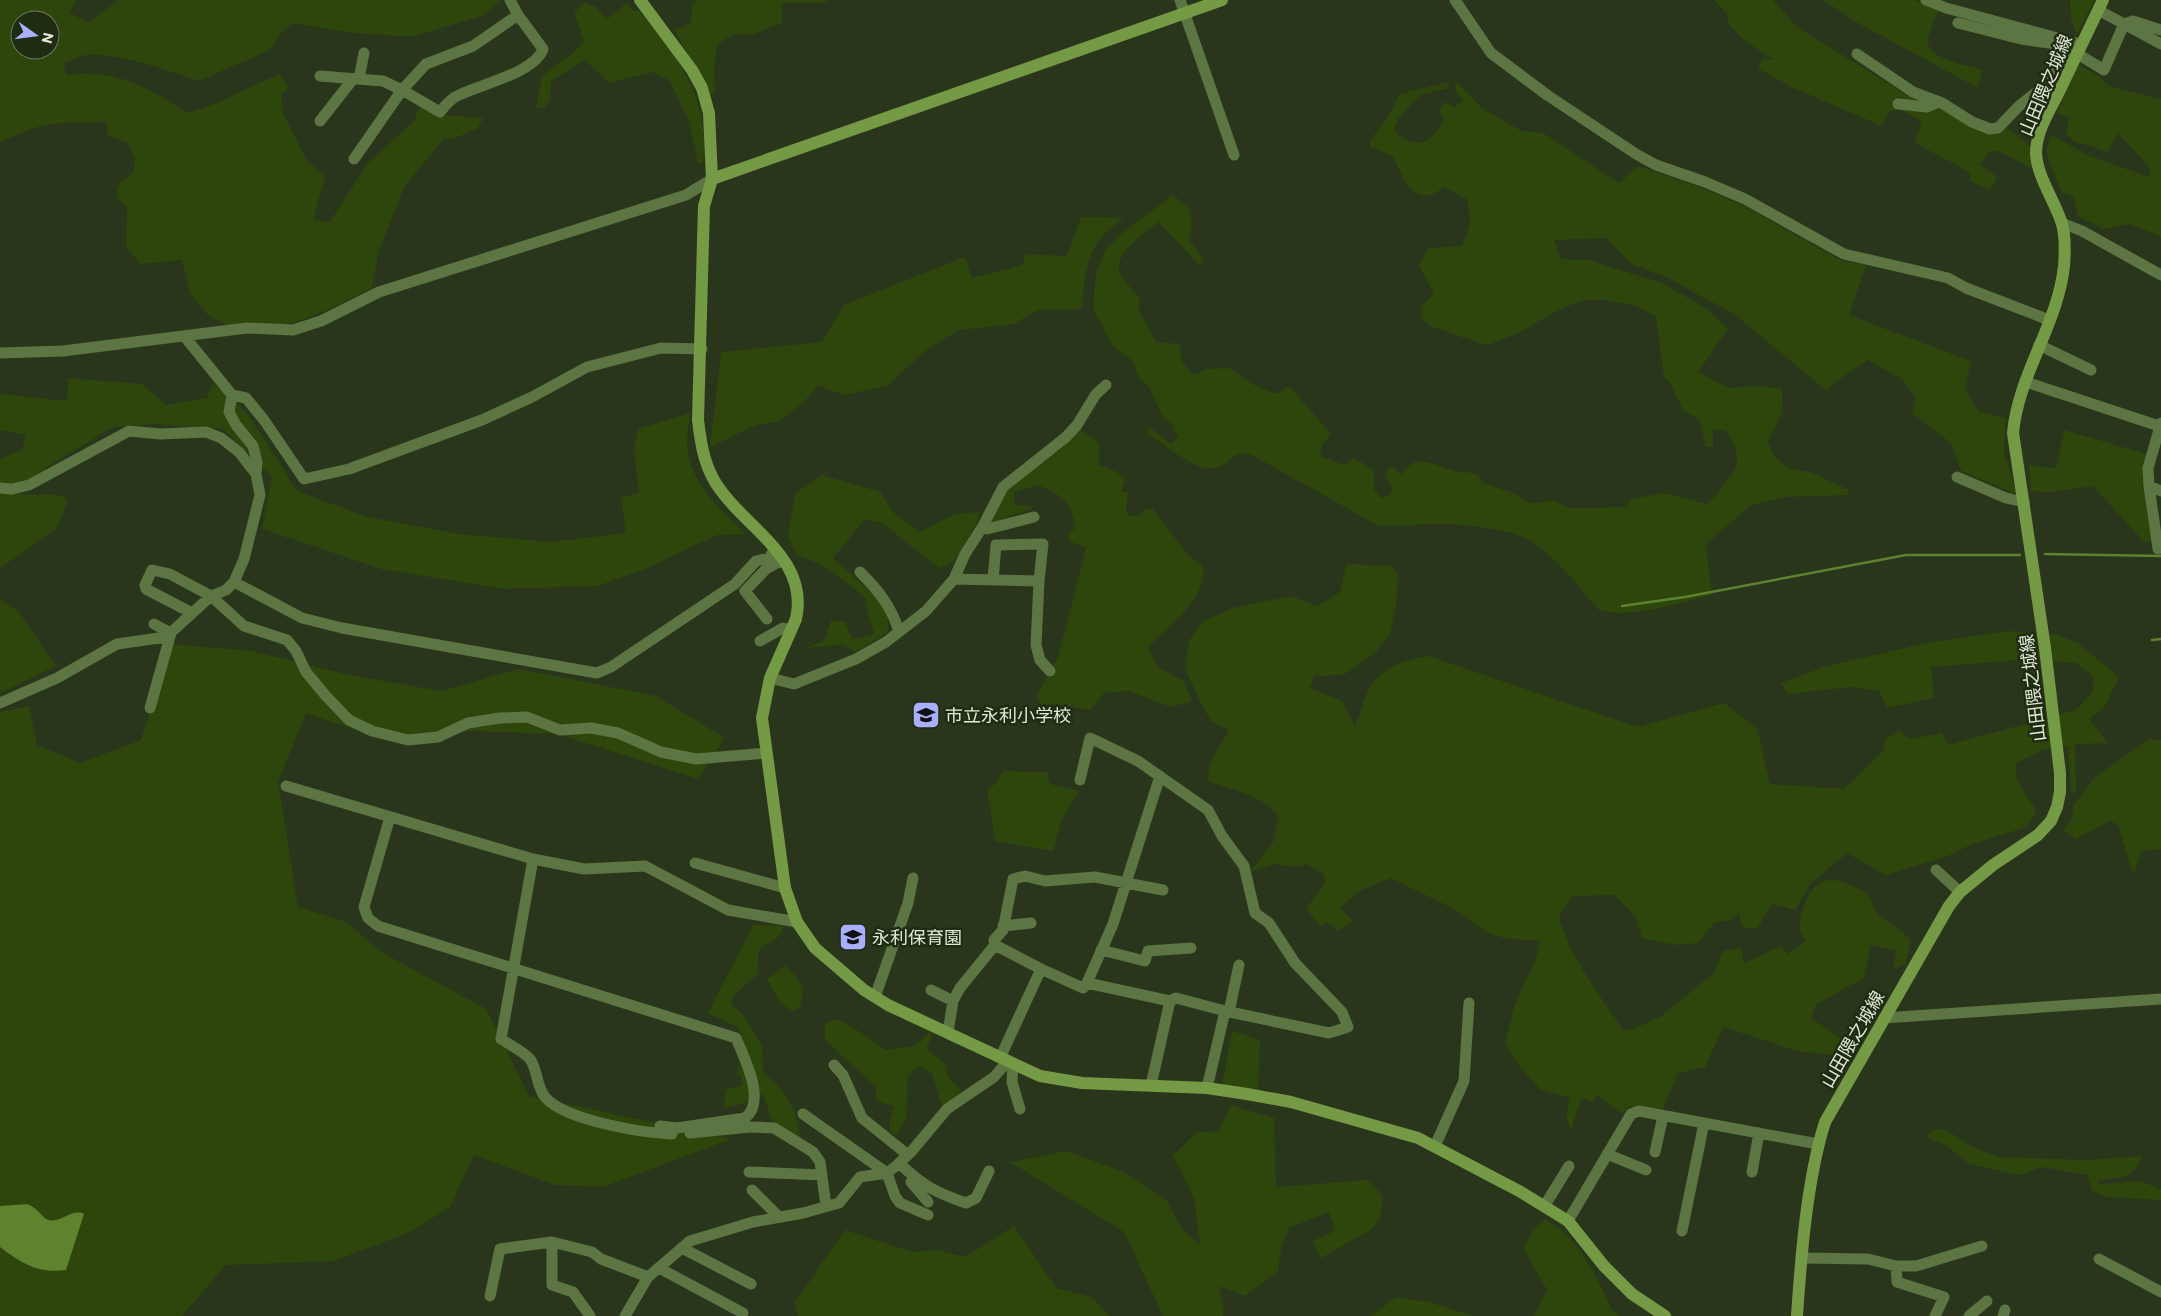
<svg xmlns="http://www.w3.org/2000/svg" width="2161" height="1316" font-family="Commissioner,'Noto Sans JP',sans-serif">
<rect width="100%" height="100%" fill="#2a361c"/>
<path fill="#2e450c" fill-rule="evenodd" d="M0 0H77L69 12 88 23 118 0H501L482 16 411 37 354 33 293 23 280 34 270 50 199 81C173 72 112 51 86 55 79 56 71 60 64 63L66 75C116 69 147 86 187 113L215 104 279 74 289 87 281 94 283 113 307 161 325 176 313 220 330 222 367 164 414 121 420 105 440 115 483 118 478 128 451 140 445 137 404 187 379 250 372 288 334 307 290 324 232 328 208 315 191 295 182 260 140 264 126 246 127 207 116 197 120 182 134 172 135 157 128 143 108 136 106 122C60 123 42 120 0 143ZM20 20H50V50H20Z
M697 0H828L824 3H782V23L754 34 732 35 717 45 714 65 715 93 709 95 674 29 683 28 691 22 692 4Z
M1714 0H1773L1797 27 1910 97 1940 107 1971 128 1991 133 2005 127 2030 146 2033 169 1998 151H1990L1979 164 1997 177 1990 190 1971 181 1969 172 1915 143 1922 121 1899 109 1889 112 1882 126 1789 86 1758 68 1763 59 1773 60 1744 40 1728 23 1727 14Z
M1823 0H1914L1938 10C1935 19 1928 34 1928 43 1930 60 1968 65 1982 70L1978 88 1856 22Z
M2070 0H2094L2077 35 2071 20Z
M585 3 596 7 607 19 627 3 633 11 638 10C678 56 710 98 703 163H698L689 121 669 80 652 72 609 83 585 60 551 81 550 101 544 108 536 107 542 76 573 53 584 41 574 12Z
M2078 64 2101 78 2108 86 2161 99V238L2155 234 2129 224 2104 229 2078 216 2073 196 2061 192 2046 151 2051 135 2087 155 2149 177 2150 168 2118 133 2108 152 2076 142 2066 135 2069 118 2057 113Z
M1455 80 1483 109 1522 131 1543 133 1619 183 1638 166 1705 189 1746 207 1840 260 1866 265 1849 315 1971 361 1965 389 1979 412 2006 418 2004 452 2017 494 1961 471 1952 444 1912 413 1915 397 1902 379 1868 360 1835 382 1827 391 1734 314 1666 277 1631 264 1606 238 1554 240 1561 259 1589 260 1664 284 1707 309 1728 329 1698 372 1729 388 1759 386 1782 389 1783 412 1768 442 1774 456 1790 469 1810 472 1849 490 1848 495 1785 497 1751 505 1706 544 1712 595C1682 602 1627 620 1599 610 1579 588 1553 552 1525 538 1509 530 1468 525 1450 524 1425 523 1401 528 1377 525L1252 455C1231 448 1231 466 1215 468 1194 472 1164 444 1147 433L1150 427 1171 444 1179 435 1174 430 1175 426 1163 417 1149 387 1139 378 1133 361 1114 348 1094 311V295L1096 271 1106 249 1122 233 1173 195 1189 208 1192 224 1189 240 1204 260 1200 266 1159 222C1147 231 1114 253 1119 271 1122 280 1134 291 1140 298L1138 307 1156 342 1179 344 1182 362 1194 375 1207 369 1229 368 1256 386 1276 394 1289 386 1331 434 1322 445 1320 453 1322 457 1344 465 1354 458 1374 470V489L1381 498 1390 495 1392 489 1385 477 1387 470 1392 466 1401 474C1405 471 1409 465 1413 463 1428 456 1452 476 1470 472L1478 475 1482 483 1514 493 1528 503H1540L1551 500 1571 508 1626 507 1631 499 1663 493 1707 504C1716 496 1721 490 1727 480 1729 477 1733 475 1734 471 1742 457 1733 442 1726 431L1713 429V447H1706L1700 420 1683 410 1670 383 1664 377 1656 316 1636 306 1601 299 1583 301 1564 307 1520 332 1491 344H1482L1430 326 1421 317 1422 306 1434 294 1419 265 1429 248 1462 246 1470 225 1468 200 1444 187C1440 190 1435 194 1430 195 1409 200 1400 170 1393 156L1370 147V141L1387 118 1400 94 1448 82 1449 88 1420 95 1398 119 1394 130C1415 153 1432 143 1444 119L1439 111 1444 102 1454 107 1463 101 1456 92Z
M1081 217 1124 218C1087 242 1085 268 1082 309L1038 310 1014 324 959 330 926 350 887 386 844 395 818 386 804 402 780 421 756 425 710 447 721 352 822 342 844 305 965 257 972 278 1022 265 1026 254 1067 256Z
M68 378 142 384 166 405 207 398 213 383 239 405 252 420 297 491 368 517 459 534 550 542 626 533 621 498 639 492 634 448 638 429 690 413C689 423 687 434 687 444 689 481 721 511 746 534L717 535 643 570 597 586 504 589 381 569 262 529 272 477 223 429 152 424 113 427 48 466 20 494C38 497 53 490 68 500L57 528 0 568V459L22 450 26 435 0 430V394L67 401Z
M1079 429 1099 443V465L1117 472 1125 479 1121 492H1128L1126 509 1128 515 1139 516 1144 509H1153L1189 556 1203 566C1209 596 1168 628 1148 647L1159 668 1184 681 1192 701 1171 707 1128 691 1104 693 1090 710 1063 705 1040 704 1037 695 1058 657 1086 548 1069 541 1068 534 1075 528C1072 502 1061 495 1038 485L1014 492 1015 505 1031 506V509L992 522 991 517 1006 490Z
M2064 430 2146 454 2143 480 2151 541 2144 542 2093 486 2052 492 2031 491 2029 465 2056 469Z
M822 475 880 492 893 512 920 532 954 514 979 512 978 521 953 562 939 568 882 523 865 519 833 558 876 597 888 615V632L855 652 843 644 806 648 824 641 831 621H844L853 639 874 634 864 596 824 566 796 554 788 537 795 493Z
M1346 564 1390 566 1398 574 1396 606 1390 635 1374 654 1343 675 1314 676 1310 688 1342 701 1355 727C1360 716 1362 704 1367 693 1378 668 1403 660 1428 656L1638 727 1724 703 1757 728 1770 784 1844 789 1883 751 1886 739 1899 731 1910 739 1942 733 1948 745 2076 710 2092 692 2094 677 2076 663 2031 659 1931 667 1934 698 1887 708 1879 691 1850 687 1788 694 1781 683 1824 667 1926 643 2008 631 2058 635 2079 644 2119 677 2104 708 2089 719 2108 743 2075 744 2076 791 2071 792 2068 746 2043 750 2016 763 2017 780 2037 812 2026 827 1970 845 1948 856 1886 875 1847 853 1810 884 1795 910 1772 904 1757 929 1743 927 1739 913 1731 920 1714 923 1698 943 1676 945 1642 938 1636 917 1614 895 1572 896 1559 917C1571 960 1599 993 1623 1030L1633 1029 1660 1017 1714 973 1723 951 1741 947 1744 963 1781 946 1788 954 1806 941 1799 929C1802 900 1815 867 1850 885 1855 887 1864 890 1867 894 1872 899 1873 909 1878 914 1890 925 1901 928 1911 941L1905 964 1893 970 1896 951 1871 945 1864 978 1816 1004 1811 1018 1852 1047 1849 1057 1797 1051 1723 1027 1705 1067 1678 1073 1663 1109 1637 1106 1628 1107 1623 1114 1597 1095 1593 1102 1581 1098 1571 1130 1566 1118 1570 1098 1540 1089 1520 1067 1505 1043 1515 1004 1536 959 1540 941 1509 939 1490 934 1454 909 1391 878 1361 890 1340 908 1353 921 1338 931 1327 922 1321 926 1306 909 1325 883 1324 874 1307 864 1295 867 1275 864 1250 872 1273 842 1279 817C1264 796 1231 789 1207 781L1210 763 1229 730 1211 721 1197 696 1185 667 1189 641 1202 622 1232 608 1291 596 1317 606 1340 592Z
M0 599 19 612 56 666 0 693Z
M172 644 252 651 349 675 441 691 519 669 656 696 725 738 698 779 558 734 476 731 378 737 306 713 278 781 298 907 346 922 383 953 486 1009 529 1096 731 1139 603 1187 555 1185 474 1155 450 1207 410 1232 334 1261 226 1265 182 1316H0V712L29 706 37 745 80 763 141 740Z
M2149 739 2161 740V849L2141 851 2135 871H2132L2118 825 2110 821 2076 839 2063 830 2072 819 2073 806 2095 777Z
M1003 771 1047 772 1050 784 1079 791 1062 819 1053 851 995 841 987 788 996 784Z
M753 925 784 926C775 953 753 933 759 973L733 996 731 1004 745 1017 762 1046 763 1072C791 1096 794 1107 802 1142L772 1120 763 1094 746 1103 723 1108 727 1089 742 1086 741 1075H736L746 1050 738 1027 708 1013Z
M785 965C801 983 806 983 800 1008L792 1011 781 1003 767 980Z
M835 1019 846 1023 886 1050 915 1046 929 1033 933 1035 926 1048 946 1065 948 1077 962 1091 942 1107 932 1073 918 1066 908 1076 906 1119 896 1136 890 1130 889 1123 894 1106 876 1101V1087L825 1040V1024Z
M1232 1031 1260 1040 1258 1091 1222 1086Z
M1231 1105 1274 1118 1276 1187 1367 1180 1383 1196 1380 1220 1369 1231 1321 1258 1313 1241 1335 1231 1329 1212 1289 1228 1281 1249 1278 1272 1245 1296 1219 1286 1224 1309 1223 1316H1163L1124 1232 1010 1162 1067 1151 1126 1173 1167 1201 1182 1229 1200 1245 1194 1198 1173 1156 1197 1132 1219 1131Z
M1936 1129 1946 1130 1973 1147 1999 1157 2086 1160 2142 1156C2133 1180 2121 1177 2099 1180V1184L2140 1181 2161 1189V1200L2107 1197 2092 1191 2088 1175 2041 1167 2020 1175 1969 1164 1947 1146 1926 1137 1928 1133Z
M1545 1219C1580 1238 1595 1275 1612 1310L1619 1316H1534L1547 1290 1524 1250 1531 1232Z
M1014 1226 1056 1288 1091 1297 1110 1316H798L795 1302 845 1230 912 1252 937 1250 965 1257Z
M1396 1297 1428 1302 1474 1316H1371Z"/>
<path fill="#5f822f" d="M27 1204C39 1208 41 1218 49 1220 62 1223 71 1208 84 1214L66 1270C38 1274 21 1263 0 1247V1206Z"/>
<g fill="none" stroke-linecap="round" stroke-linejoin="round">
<path stroke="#5f822f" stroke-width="2.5" d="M2045 554 2161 556
M1622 606 1685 597 1906 555H2020
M2152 640 2161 639"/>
<path stroke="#5d7542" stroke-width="11" d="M510 0 518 15 543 49C535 73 478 85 457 96 450 99 445 106 440 112L402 90 426 64 473 46 518 15
M1180 0 1234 155
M1455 0 1491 53 1547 95 1636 154 1656 165 1705 182 1745 199 1844 254 1948 278 1966 288 2049 320
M1926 0 1946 8 2080 44
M2098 10 2161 44
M1958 23 2021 39 2056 44
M1857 54 1913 92 1942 103 1972 122 1990 129 1998 128 2019 106 2043 87 2054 70 2067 57 2076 53 2104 70 2124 24 2133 21 2161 30
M320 76 383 81 402 90 354 159
M359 79 364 53
M1898 104 1927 107 1939 102
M320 121 353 79
M2062 223 2082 231 2161 275
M185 337 232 395 246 398 264 420 304 479 349 469 482 420 532 397 587 367 661 348 702 349
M2039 345 2091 370
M0 353 63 351 247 328 293 330 321 321 379 292 686 195 712 179
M2026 382 2159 426
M2161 423 2148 468 2149 486 2161 491
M1957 477 2006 498 2024 502
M2149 486 2158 549
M0 488 12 489 29 485 129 431 160 434 206 432 221 438 239 452 256 474
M987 529 1034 517
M860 572C878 590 891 606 899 631
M954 579 965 554 983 526 1003 487 1066 437 1077 425 1096 394 1106 385
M993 580 996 545 1043 544 1039 581
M234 582 302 618 342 628 597 673 611 667 735 584 756 561 769 558 775 548
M192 613 146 589 145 585 152 570 170 574 211 596 244 626 287 640 296 651 306 672 326 696 349 720 372 731 408 740 438 737 468 723 500 718 527 717 560 730 591 728 618 733 661 752 696 759 767 753
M767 619 745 591 766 569 783 560
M760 641 783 628 791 630
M770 678 794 684 856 659 886 642 926 611 954 579 1039 581 1036 645 1040 660 1050 671
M0 703 57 678 117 644 166 637 211 596 226 590 234 582 244 559 260 495 256 474 257 462 253 446 236 425 229 412 232 395
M150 708 171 633 154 624
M1080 780 1090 738 1138 761 1208 810 1222 836 1244 866 1255 913 1269 923 1295 963 1342 1012 1348 1027 1329 1033 1225 1011 1176 998 1170 1001 1151 1085
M286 786 533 859 584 869 645 866 728 910 797 922
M390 817 364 907 368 918 378 926 736 1038C744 1058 767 1101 745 1118L677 1128 660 1126
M533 859 501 1039C510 1045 523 1051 530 1059 538 1070 536 1086 545 1097 564 1120 642 1133 672 1134
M695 863 785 888
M1936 870 1960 892
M1003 926 1031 923
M995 945 1041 969
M1101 950 1145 961 1148 951 1191 948
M1087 983 1113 924 1160 776
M931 990 953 1001
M875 997 908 903 913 878
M1229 1012 1239 965
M1884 1018 2161 999
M948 1032 953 1001 960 988 995 945 994 940 1003 930 1013 879 1025 876 1045 881 1095 877 1163 890
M1000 1058 1041 969 1083 988 1087 983 1170 1001
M1013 1064 1012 1082 1020 1109
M834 1065 843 1075 862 1118 908 1155
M1207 1088 1225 1011
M803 1114 887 1173 895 1196 900 1203 928 1215
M690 1133 750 1127 774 1128 813 1152 820 1162 826 1206
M1435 1146 1464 1081 1469 1003
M1655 1152 1663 1116
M1607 1154 1646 1170
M899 1163C922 1185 936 1193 966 1203L976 1198 989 1171
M749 1172 822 1175
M1752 1172 1759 1133
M911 1182 928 1202
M752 1190 779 1217
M1545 1205 1569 1166
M1568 1221 1631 1114 1639 1111 1818 1144
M1682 1231 1704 1123
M552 1242V1285L573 1292 590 1316
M682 1248 751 1284
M1802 1258 1868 1259 1896 1266 1897 1282 1944 1297 1935 1316
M2099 1259 2161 1292
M1896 1266H1916L1982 1246
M659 1268 743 1313
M490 1296 500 1249 552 1242 592 1252 601 1259 648 1277
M625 1316 648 1277 690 1241 753 1222 803 1213 839 1203 860 1177 887 1173 896 1166 911 1152 947 1109 994 1077 1008 1061
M1969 1316 1987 1301
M2003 1316 2005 1310"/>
<path stroke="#759a46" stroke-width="12" d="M640 0 692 70 702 88 709 113 712 179 704 206 698 420C701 446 705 471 722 492 752 532 809 561 796 619L770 678 762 718 785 888 797 922 815 948 864 990 888 1005 1040 1076 1082 1083 1207 1088 1247 1094 1291 1102 1418 1138 1521 1192 1568 1221 1604 1266 1632 1294 1665 1316
M712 179 1222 0
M1797 1316C1801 1256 1807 1179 1825 1122L1949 906 1960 892 1993 865 2038 835 2051 821 2057 807 2060 792V773L2045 648 2013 433C2018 375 2058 324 2064 266 2065 253 2066 234 2061 221 2054 200 2037 176 2036 153 2036 133 2048 113 2057 96 2072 64 2088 32 2103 0"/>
</g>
<defs>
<g id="school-square" transform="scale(1.4375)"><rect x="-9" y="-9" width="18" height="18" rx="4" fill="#a8b0fc" stroke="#202c12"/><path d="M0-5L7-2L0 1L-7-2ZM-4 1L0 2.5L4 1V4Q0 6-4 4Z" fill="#111"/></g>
</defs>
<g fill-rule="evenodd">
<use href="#school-square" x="926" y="715"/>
<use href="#school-square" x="853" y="937"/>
</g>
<g text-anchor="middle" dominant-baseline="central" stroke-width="5" stroke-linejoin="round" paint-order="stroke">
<g font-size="18" fill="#e0e8d8" stroke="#202c12">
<text transform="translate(2045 85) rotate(-67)">山田隈之城線</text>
<text transform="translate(2032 688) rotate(-97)">山田隈之城線</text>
<text transform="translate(1852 1039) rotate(-60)">山田隈之城線</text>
</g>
<g font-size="18" fill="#e0e8d8" stroke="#202c12" text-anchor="start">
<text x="945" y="715">市立永利小学校</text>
<text x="872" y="937">永利保育園</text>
</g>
</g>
<g transform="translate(35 35) rotate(104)"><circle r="24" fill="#202c12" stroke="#6d7761"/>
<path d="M0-4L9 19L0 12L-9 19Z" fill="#a8b0fc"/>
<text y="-8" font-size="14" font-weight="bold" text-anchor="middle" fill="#e0e8d8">N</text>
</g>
</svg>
